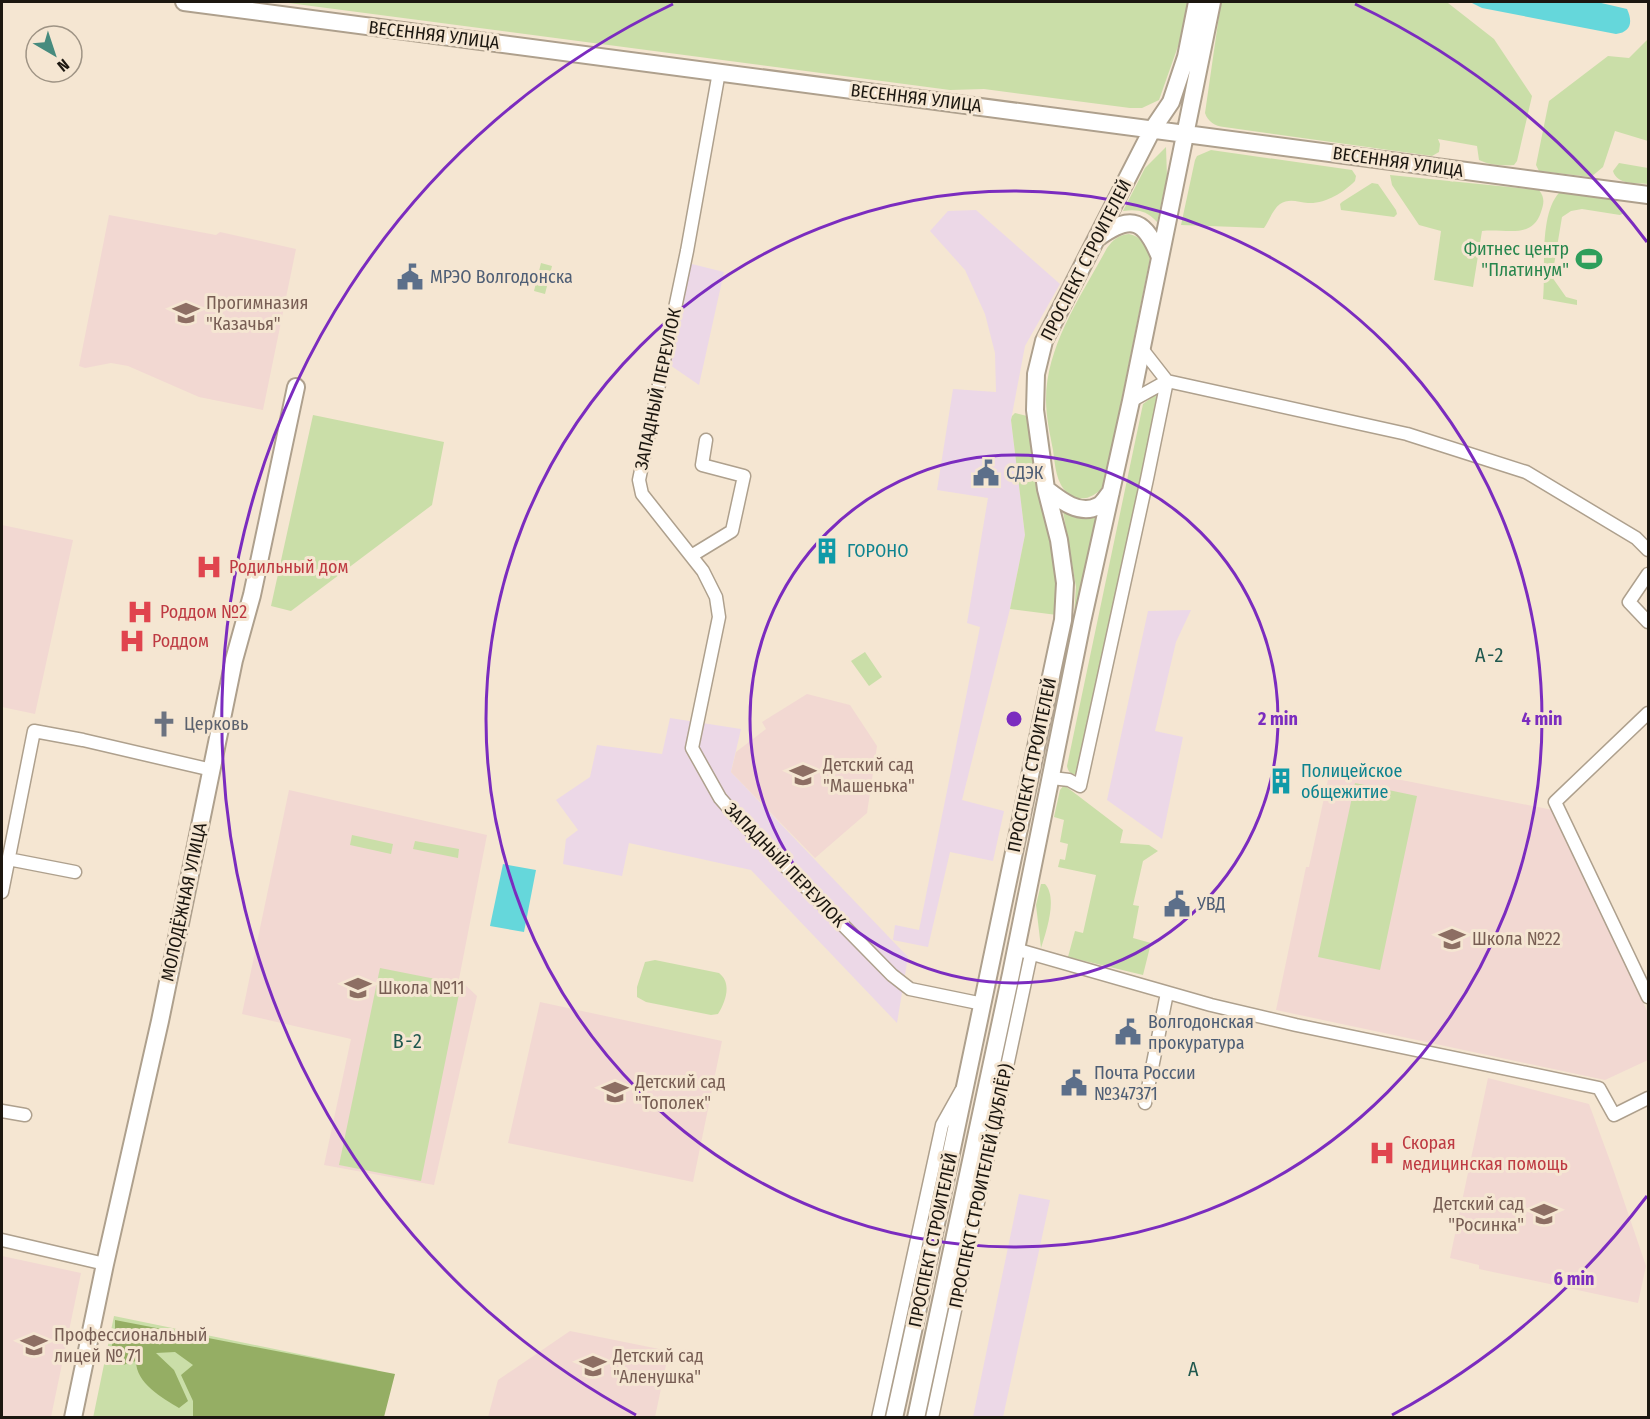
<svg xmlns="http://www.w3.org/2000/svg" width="1650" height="1419" font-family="'Fira Sans Condensed',sans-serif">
<rect width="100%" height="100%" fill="#f5e6d2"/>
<path fill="#ecd8e7" d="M976 210 1060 284 1025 346 1011 420 1025 535 1010 609 962 800 1004 811 993 861 950 852 928 947 893 940 895 925 919 930 980 627 967 623 988 498 937 490 953 389 996 392 995 353 985 314 965 270 930 231 948 211Z
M688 263 724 272 699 385 667 363Z
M1191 610 1176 642 1155 731 1183 737 1162 839 1107 800 1148 611Z
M670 718 741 729 731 772 908 957 897 1023 751 870 629 843 622 876 563 864 566 839 578 830 556 800 590 777 597 745 662 754Z
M1019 1194 1050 1200 1003 1417H973Z"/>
<path fill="#f2d8d2" d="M109 215 216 235 220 232 296 249 263 410 199 397 128 366 111 363 85 368 79 366Z
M2 525 73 540 35 714 2 707Z
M807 694 850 705 877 746 867 813 815 858 731 772 736 752 766 729 762 722Z
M1331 766 1553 810 1648 1013V1060L1605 1080 1276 1010 1306 867H1309Z
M289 790 487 835 459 979 477 996 434 1185 324 1165 351 1039 242 1014Z
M540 1002 722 1041 693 1182 508 1143Z
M1488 1078 1589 1104 1613 1169 1646 1266 1638 1303 1479 1269V1265L1450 1258Z
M2 1256 81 1273 51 1417H2Z
M570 1331 669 1351 655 1417H488L498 1380Z"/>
<path fill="#cadea8" d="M281 2H1190L1188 18 1159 100 1142 108H1130L984 89 950 90Z
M1221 2H1449L1448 3 1494 39 1532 96 1517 161 1514 165C1504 166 1489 165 1479 160L1477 146 1438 139 1440 144 1439 152 1432 156 1224 127C1215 126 1208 122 1205 113Z
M1648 39V141L1615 131 1603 167 1591 177 1539 171 1536 165 1549 101 1608 56 1629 58Z
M1166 147 1167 177 1157 222C1147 211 1138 209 1123 211L1145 168Z
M1211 150 1352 170 1356 176 1355 181C1343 193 1325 204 1308 203 1298 202 1289 198 1280 204 1273 209 1269 221 1264 228L1181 225 1195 160 1197 156Z
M1619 163 1648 168V184C1636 183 1617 185 1613 171Z
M1390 175 1539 190C1545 198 1544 203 1541 212 1532 240 1505 228 1482 231L1473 287 1434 280 1441 231 1419 225 1392 185Z
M1372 183 1378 184 1396 210 1397 214 1394 217 1341 210 1340 204 1342 202Z
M1562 190 1613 197 1624 213 1620 215 1582 209 1571 211 1562 217 1552 277 1566 297 1577 300V305L1543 299C1546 270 1538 210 1562 190Z
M1129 234C1142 237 1148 245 1150 258L1104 487C1093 497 1081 504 1068 493 1056 484 1055 464 1053 450 1050 434 1046 417 1046 400 1046 345 1082 295 1107 248 1113 240 1118 235 1129 234Z
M541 263 552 266 545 294 534 291Z
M1155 395 1160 398 1077 775C1071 774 1068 772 1067 766L1143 404Z
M1015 413 1027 416 1029 419 1059 581 1057 615 1010 609 1025 535 1011 420 1012 416Z
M313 415 444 442 432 505 291 611 271 606Z
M1063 511C1076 521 1086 518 1101 514L1079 616H1074L1076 587Z
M865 652 882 677 869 686 851 661Z
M1355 783 1417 796 1380 970 1318 957Z
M1064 785 1123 830 1120 843 1149 845 1158 851 1143 861 1133 905 1139 906 1133 938 1151 943 1143 975 1068 957 1075 931 1083 933 1096 875 1058 867 1060 859 1065 860 1068 844 1060 842 1064 820 1054 817 1060 790Z
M352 835 393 844 391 854 350 845Z
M415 841 459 849 458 858 413 849Z
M1041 884H1045C1058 898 1046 932 1041 948L1036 905Z
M655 960 719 973C732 983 726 1001 718 1014L711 1015 646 1002 637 997V987L645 962Z
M380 968 461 984 421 1181 339 1165Z
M114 1316 377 1370 367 1417 93 1418Z"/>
<path fill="#95ae64" d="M115 1320 395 1374 384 1417H193V1401L181 1375 193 1365 175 1352 156 1353 174 1370 188 1401 179 1408C162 1398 136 1383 136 1361L123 1365 111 1349 115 1333Z"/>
<path fill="#65d7db" d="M1470 2H1597L1627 9C1633 22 1631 32 1616 34L1482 8Z
M503 864 536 870 524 932 490 926Z"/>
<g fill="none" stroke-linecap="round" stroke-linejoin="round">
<g stroke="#aea08d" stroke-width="15">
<path id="street" d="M719 72 687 251 639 480 642 494 703 571 716 597 719 617 692 748 720 798 734 814 892 975 910 989 983 1004
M1142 349 1167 381 1407 434 1526 472 1636 538 1648 550
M1131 401 1167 381
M691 556 732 531 744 476 702 465 706 440
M1648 574 1629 602 1648 622
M1648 713 1555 802 1648 997
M1052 778 1069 780 1080 786 1147 479 1167 381
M8 859 75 872
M2 892 34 731 83 740 212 770
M1015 949 1211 1005 1296 1025 1599 1088 1614 1115 1648 1098
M1145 1103 1167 993
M2 1111 25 1115
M2 1240 105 1264
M878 1418 942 1125 961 1091
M932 1418 1031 954"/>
</g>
<g stroke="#aea08d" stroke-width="20">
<path id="secondary" d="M184 2 1648 195
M1099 237C1133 213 1145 221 1160 257
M1046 489C1060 500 1080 516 1098 506 1103 504 1107 496 1111 492
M73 1418 105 1264 160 1021 234 660 252 595 296 387
M894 1418C953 1152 1006 886 1063 620L1065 583 1059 540 1046 489 1035 410 1036 374 1044 341 1152 130 1171 102 1186 57 1197 2
M916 1418 1011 974 1082 622 1131 401 1212 2"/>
</g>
<use href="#street" stroke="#fff" stroke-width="12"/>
<use href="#secondary" stroke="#fff" stroke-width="16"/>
</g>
<g fill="none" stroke="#7b2cbf" stroke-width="3">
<circle cx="1014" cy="719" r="264"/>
<circle cx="1014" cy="719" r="528"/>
<path d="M1647 1196A792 792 0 0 1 1392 1415M636 1415A792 792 0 0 1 673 4M1355 4A792 792 0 0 1 1647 242"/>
</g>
<defs>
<g id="stadium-bare" transform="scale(2.07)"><path d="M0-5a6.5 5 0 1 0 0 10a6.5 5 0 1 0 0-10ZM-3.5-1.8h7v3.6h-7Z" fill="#2e9e5b" stroke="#f5e6d2" stroke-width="2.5" paint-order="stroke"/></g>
<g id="civic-bare" transform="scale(2.07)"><path d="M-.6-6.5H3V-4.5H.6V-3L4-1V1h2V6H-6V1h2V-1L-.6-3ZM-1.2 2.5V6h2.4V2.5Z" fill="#5c6f8a" stroke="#f5e6d2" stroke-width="2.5" paint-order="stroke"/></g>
<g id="school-bare" transform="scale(2.07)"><path d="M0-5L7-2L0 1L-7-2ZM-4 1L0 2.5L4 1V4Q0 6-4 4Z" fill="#8d6e63" stroke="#f5e6d2" stroke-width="2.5" paint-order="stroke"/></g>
<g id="building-bare" transform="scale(2.07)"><path d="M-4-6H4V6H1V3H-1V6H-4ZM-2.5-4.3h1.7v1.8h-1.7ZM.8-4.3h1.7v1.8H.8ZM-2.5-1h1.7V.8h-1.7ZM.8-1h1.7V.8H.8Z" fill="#0f9aa8" stroke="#f5e6d2" stroke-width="2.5" paint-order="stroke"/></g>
<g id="hospital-bare" transform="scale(2.07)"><path d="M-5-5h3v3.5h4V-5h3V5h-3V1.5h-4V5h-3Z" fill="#e0444e" stroke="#f5e6d2" stroke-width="2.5" paint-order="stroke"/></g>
<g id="church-bare" transform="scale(2.07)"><path d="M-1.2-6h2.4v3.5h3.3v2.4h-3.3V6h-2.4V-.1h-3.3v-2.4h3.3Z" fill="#6b7280" stroke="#f5e6d2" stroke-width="2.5" paint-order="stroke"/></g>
<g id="university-bare" transform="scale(2.07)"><path d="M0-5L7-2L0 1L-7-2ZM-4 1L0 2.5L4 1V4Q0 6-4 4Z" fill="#8d6e63" stroke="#f5e6d2" stroke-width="2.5" paint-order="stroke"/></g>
</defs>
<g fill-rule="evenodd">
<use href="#stadium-bare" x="1589" y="259"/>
<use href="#civic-bare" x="410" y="277"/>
<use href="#school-bare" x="186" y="313"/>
<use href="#civic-bare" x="986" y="473"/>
<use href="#building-bare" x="827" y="551"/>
<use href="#hospital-bare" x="209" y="567"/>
<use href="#hospital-bare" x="140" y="612"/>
<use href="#hospital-bare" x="132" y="641"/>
<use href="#church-bare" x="164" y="724"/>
<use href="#school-bare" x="803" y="775"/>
<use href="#building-bare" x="1281" y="781"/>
<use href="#civic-bare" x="1177" y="904"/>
<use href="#school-bare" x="1452" y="939"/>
<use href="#school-bare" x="358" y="988"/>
<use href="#civic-bare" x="1128" y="1032"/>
<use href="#civic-bare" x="1074" y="1083"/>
<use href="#school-bare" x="615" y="1092"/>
<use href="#hospital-bare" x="1382" y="1153"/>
<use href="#school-bare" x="1544" y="1214"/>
<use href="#university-bare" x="34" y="1345"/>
<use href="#school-bare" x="593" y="1366"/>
</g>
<g text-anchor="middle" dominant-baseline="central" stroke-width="6" stroke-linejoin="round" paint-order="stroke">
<g font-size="18" fill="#1c1710" stroke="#f5e6d2">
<text transform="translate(434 35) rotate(7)">ВЕСЕННЯЯ УЛИЦА</text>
<text transform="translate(916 98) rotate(7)">ВЕСЕННЯЯ УЛИЦА</text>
<text transform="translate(1398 162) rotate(8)">ВЕСЕННЯЯ УЛИЦА</text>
<text transform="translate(1086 260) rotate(-63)">ПРОСПЕКТ СТРОИТЕЛЕЙ</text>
<text transform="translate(658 389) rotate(-78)">ЗАПАДНЫЙ ПЕРЕУЛОК</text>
<text transform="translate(1032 765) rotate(-78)">ПРОСПЕКТ СТРОИТЕЛЕЙ</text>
<text transform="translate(785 865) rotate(46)">ЗАПАДНЫЙ ПЕРЕУЛОК</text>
<text transform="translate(184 902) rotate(-78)">МОЛОДЁЖНАЯ УЛИЦА</text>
<text transform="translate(981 1186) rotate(-78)">ПРОСПЕКТ СТРОИТЕЛЕЙ (ДУБЛЁР)</text>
<text transform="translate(933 1240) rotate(-78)">ПРОСПЕКТ СТРОИТЕЛЕЙ</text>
</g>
<g font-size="18" fill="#27864d" stroke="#f5e6d2" text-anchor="end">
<text x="1569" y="249">Фитнес центр<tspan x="1569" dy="21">"Платинум"</tspan></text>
</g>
<g font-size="18" fill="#4e5e75" stroke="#f5e6d2" text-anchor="start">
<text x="430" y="277">МРЭО Волгодонска</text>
<text x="1006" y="473">СДЭК</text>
<text x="1197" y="904">УВД</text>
<text x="1148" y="1022">Волгодонская<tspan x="1148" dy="21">прокуратура</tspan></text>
<text x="1094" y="1073">Почта России<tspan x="1094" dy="21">№347371</tspan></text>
</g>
<g font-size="18" fill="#785e54" stroke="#f5e6d2" text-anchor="start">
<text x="206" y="303">Прогимназия<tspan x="206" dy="21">"Казачья"</tspan></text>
<text x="823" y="765">Детский сад<tspan x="823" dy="21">"Машенька"</tspan></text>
<text x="1472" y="939">Школа №22</text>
<text x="378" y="988">Школа №11</text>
<text x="635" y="1082">Детский сад<tspan x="635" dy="21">"Тополек"</tspan></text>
<text x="1524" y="1204" text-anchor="end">Детский сад<tspan x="1524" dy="21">"Росинка"</tspan></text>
<text x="54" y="1335">Профессиональный<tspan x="54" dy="21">лицей № 71</tspan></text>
<text x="613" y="1356">Детский сад<tspan x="613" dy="21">"Аленушка"</tspan></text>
</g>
<g font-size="18" fill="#0d838f" stroke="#f5e6d2" text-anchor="start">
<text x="847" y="551">ГОРОНО</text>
<text x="1301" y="771">Полицейское<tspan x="1301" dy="21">общежитие</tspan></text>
</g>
<g font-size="18" fill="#be3a42" stroke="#f5e6d2" text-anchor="start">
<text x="229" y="567">Родильный дом</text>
<text x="160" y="612">Роддом №2</text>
<text x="152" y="641">Роддом</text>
<text x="1402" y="1143">Скорая<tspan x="1402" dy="21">медицинская помощь</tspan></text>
</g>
<g font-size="18" fill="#5b616d" stroke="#f5e6d2" text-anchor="start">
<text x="184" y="724">Церковь</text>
</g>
<g font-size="20" letter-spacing="1.5" fill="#20584e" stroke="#f5e6d2">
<text x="1490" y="655">А-2</text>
<text x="408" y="1041">В-2</text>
<text x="1194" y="1369">А</text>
</g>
</g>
<circle cx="1014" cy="719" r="9" fill="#7b2cbf" stroke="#f5e6d2" stroke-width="3"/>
<g font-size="18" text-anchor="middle" font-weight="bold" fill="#7b2cbf" stroke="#f5e6d2" stroke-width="6" stroke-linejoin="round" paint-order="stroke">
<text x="1278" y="725">2 min</text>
<text x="1542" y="725">4 min</text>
<text x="1574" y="1285">6 min</text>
</g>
<rect width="1650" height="1419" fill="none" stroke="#1c1710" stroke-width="6"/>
<g transform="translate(54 54) rotate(141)"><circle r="28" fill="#f5e6d2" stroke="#9e9384" stroke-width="1.5"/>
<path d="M0-4.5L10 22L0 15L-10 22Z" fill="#478b7e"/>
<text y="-9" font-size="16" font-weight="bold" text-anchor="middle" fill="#1c1710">N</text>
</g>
</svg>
